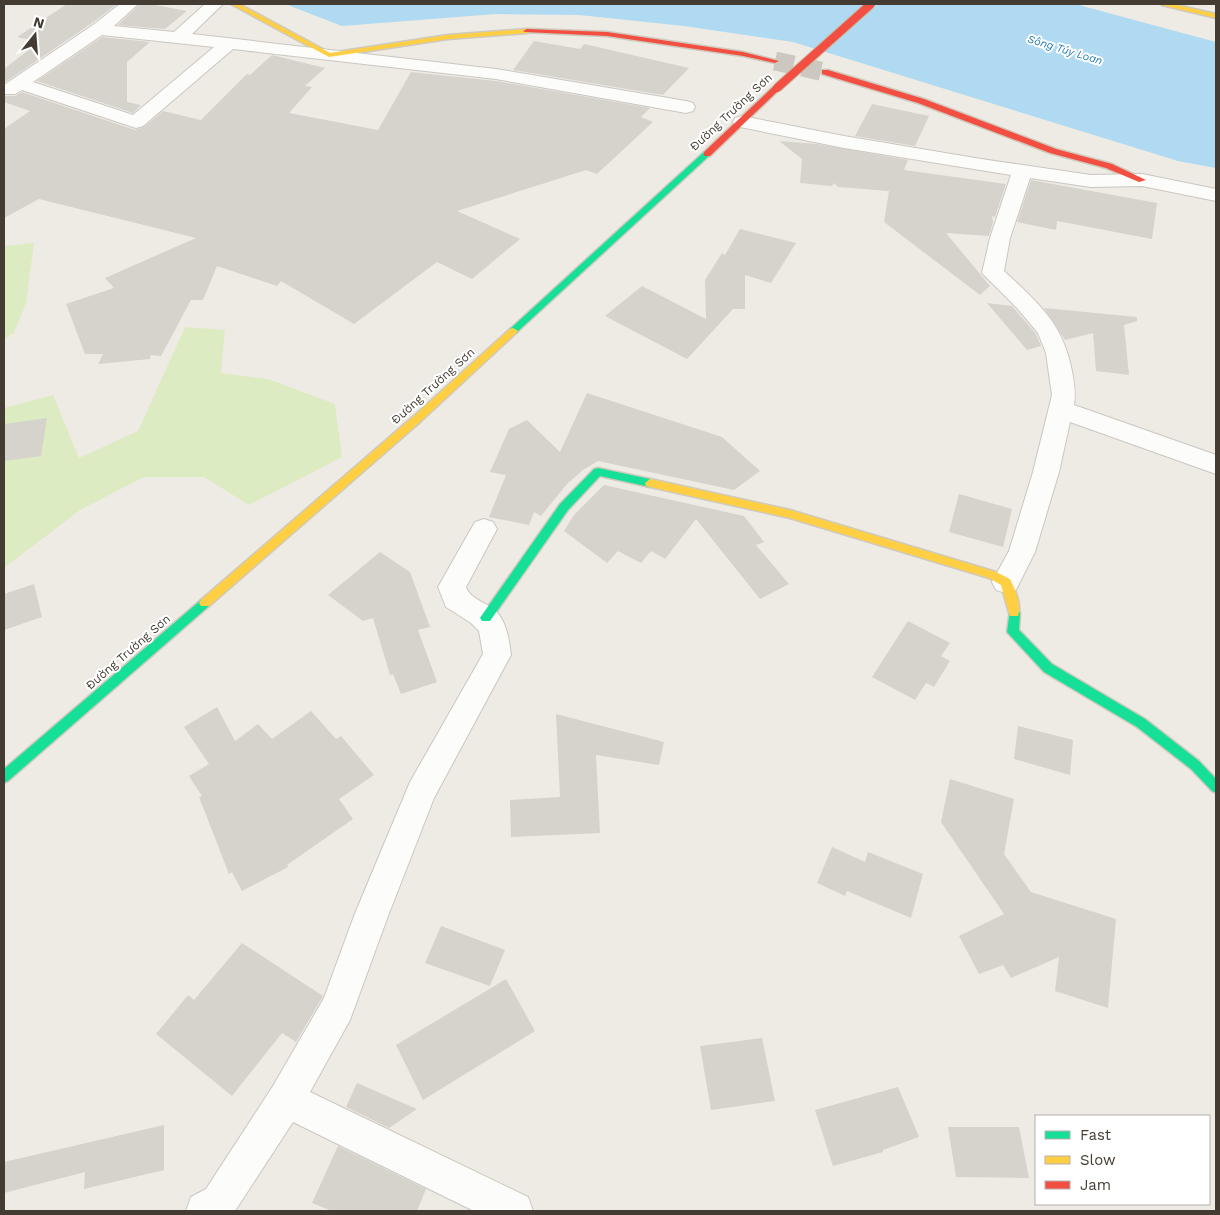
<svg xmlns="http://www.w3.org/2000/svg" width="1220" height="1215" font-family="'Work Sans',sans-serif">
<rect width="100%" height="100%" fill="#eeebe5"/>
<path fill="#dcebc2" d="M34 243 26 303 14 333 4 339V246Z
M185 327 225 330 221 373 268 379 335 404 342 457 249 505 204 477H144L80 510 4 568V408L53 395 79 458 138 431Z"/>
<path fill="#b0daf1" d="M285 4H1075L1216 42V168L1178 161 793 42 684 26 579 15 496 14 342 26Z"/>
<path fill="#d6d2cc" d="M67 4H117L92 23 4 83V69L39 42 17 37Z
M140 4H150L187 11 165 29 118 25Z
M102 37 150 42 127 62V102L141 105 133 113 37 81Z
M534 41 580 49 584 44 689 68 663 95 513 70Z
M272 55 325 68 305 86 312 87 289 113 378 130 411 72 496 81 650 108 641 117 653 122 597 174 586 170 457 211 520 239 472 279 437 262 354 324 281 281 277 286 217 266 203 300H191L161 356 151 355 150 359 98 364 103 354H85L66 304 114 288 105 278 196 238 39 199 4 218V129L30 111 4 102V96H15L22 92 135 130 144 127 163 111 201 120 247 74 250 75Z
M872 104 929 116 915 146 855 136Z
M779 141 817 144 908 160 904 170 1006 184 995 217 992 216 993 222 989 236 946 233 990 286 980 295 884 222 889 191 838 187 834 183 832 186 800 183 802 159Z
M1031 180 1157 203 1152 239 1057 221 1056 230 1017 222Z
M740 229 796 243 771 283 745 275V309H733L687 359 605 316 642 286 706 319 705 280 722 253 725 255Z
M987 303 1012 306 1036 334 1041 346 1027 350Z
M1044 308 1137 317V321L1124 325 1129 375 1096 371 1093 333 1065 340Z
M587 393 722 437 760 471 734 490 598 461 583 470 567 484 541 516 534 512 529 525 489 517 506 475 490 472 509 429 527 420 560 452Z
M47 418 41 456 4 461V424Z
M604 485 744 516 764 542 756 545 789 584 760 599 696 519 665 559 651 551 641 563 618 551 607 563 564 531 574 515Z
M959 494 1012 509 1003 547 949 532Z
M380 552 410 572 430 627 418 630 437 682 401 694 393 674 390 675 373 618 363 621 328 595Z
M34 584 42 617 4 630V594Z
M908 621 950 643 941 656 950 661 934 687 926 683 915 700 872 677Z
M217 707 235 741 258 724 272 739 311 711 336 739 341 736 374 775 339 799 353 819 287 865 288 867 242 891 232 872 229 874 199 797 202 796 189 776 209 764 184 727Z
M556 714 664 742 659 765 596 755 600 833 511 837 510 800 560 797Z
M1018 726 1073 740 1070 775 1014 759Z
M950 779 1014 799 1004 854 1031 892 1116 919 1108 1008 1055 991 1059 957 1011 978 1003 965 979 974 959 936 1004 914 941 822Z
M832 847 865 862 868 852 923 874 911 918 847 891 845 896 817 883Z
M441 926 505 950 490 986 425 963Z
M242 943 323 996 296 1042 282 1033 232 1096 156 1034 188 995 194 1000Z
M506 979 535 1031 423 1100 396 1045Z
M762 1038 775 1101 711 1110 700 1046Z
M357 1083 417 1109 389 1128 346 1107Z
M898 1087 919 1137 883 1150V1152L833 1166 815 1110Z
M164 1125V1170L84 1189 85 1172 4 1193V1162Z
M948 1127H1019L1029 1178 956 1177Z
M338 1146 426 1189 417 1211H332L312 1203Z"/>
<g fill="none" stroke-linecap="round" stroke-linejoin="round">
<path stroke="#ccc8c1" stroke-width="19" stroke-dasharray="19 9" stroke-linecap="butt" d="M775 61 825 72"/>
<g stroke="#cac7c1" stroke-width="2">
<path id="street" d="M120 4H138L114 26 174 32 205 4H223L192 34 496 69 686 101 693 103 695 107 693 111 686 113 496 79 233 49 143 126 136 128 22 90 15 94H4V85L93 25ZM102 35 214 47 133 115 33 82Z
M742 116 844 136 981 159 1091 175 1142 174 1216 189V201L1142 186 1091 187 1030 178 1010 238 1004 271C1038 303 1063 323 1072 371 1074 383 1076 393 1074 405L1216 455V474L1070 422 1059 472 1035 552 1016 590 1006 593 996 590 992 582 1009 551 1033 472 1052 395 1046 353 1038 333 1017 308 982 273 990 238 1011 175 844 148 735 126 733 122 735 118Z
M484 519 493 522 497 529 466 587C470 599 487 603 496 611 507 623 509 640 511 655L434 798 388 916 350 1020 310 1092 528 1197 533 1211H474L293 1122 235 1211H186L191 1197 206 1189 273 1086 324 998 354 916 410 782 483 654 479 631 471 623 446 607 438 587 475 522Z"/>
</g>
<g stroke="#cfcabc" stroke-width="3">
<path id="fast" d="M704 152 711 154 516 333H510V329Z
M598 468 650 479 655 483 650 487 600 476 568 510 490 621H482L480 618 482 615 560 504 594 469Z
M205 598 209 600 211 603 209 606 8 781 4 783V769L201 600Z
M1014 608 1018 610 1020 613 1019 630 1052 664 1145 719 1199 761 1216 779V793L1212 791 1191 769 1137 727 1044 672 1007 632 1010 610Z"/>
</g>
<g stroke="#cfcabc" stroke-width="3">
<path id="slow" d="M231 4H239L330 53 448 35 527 29 531 31 527 33 448 39 329 57Z
M1161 4H1172L1216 14V18L1162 5Z
M513 328 518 331 516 333 420 422 209 606H201L199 603 201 600 414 416 510 329Z
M650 479 790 510 996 572 1010 579C1015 589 1022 605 1018 616H1010L1001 585 989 578 790 518 646 486 645 483Z"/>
</g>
<g stroke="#cfcabc" stroke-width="3">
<path id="jam" d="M527 29 607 32 743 52 779 61 775 63 743 56 607 36 525 32 523 31Z
M822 70H828L924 99 1056 149 1112 164 1146 180 1139 182 1106 168 1050 153 918 103 822 74Z
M774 86 781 88 710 156H704V152Z"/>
</g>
<use href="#street" fill="#fcfcfb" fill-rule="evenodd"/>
<use href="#fast" fill="#16e098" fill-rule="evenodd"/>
<use href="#slow" fill="#ffcf43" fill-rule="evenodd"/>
<use href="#jam" fill="#f24e42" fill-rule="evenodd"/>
<g stroke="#c8b79e" stroke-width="10" stroke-linecap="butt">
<path id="jam-bridge" d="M777 88 871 4"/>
</g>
<use href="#jam-bridge" stroke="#f24e42" stroke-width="8"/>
</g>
<g text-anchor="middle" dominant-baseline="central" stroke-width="4" stroke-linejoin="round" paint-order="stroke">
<g font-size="11" font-style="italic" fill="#227ab0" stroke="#fff">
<text transform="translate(1065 50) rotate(17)">Sông Túy Loan</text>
</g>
<g font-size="12" fill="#443c32" stroke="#fff">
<text transform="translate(731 112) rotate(-43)">Đường Trường Sơn</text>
<text transform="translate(433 386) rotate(-42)">Đường Trường Sơn</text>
<text transform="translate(128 652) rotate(-41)">Đường Trường Sơn</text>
</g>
</g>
<rect width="1220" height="1215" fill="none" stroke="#443c32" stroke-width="10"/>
<rect x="1035" y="1115" width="175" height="90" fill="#ffffff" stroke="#b4b1ad"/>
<rect x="1045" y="1131" width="25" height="8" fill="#16e098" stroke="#b4b1ad"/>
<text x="1080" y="1140" font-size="15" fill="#443c32">Fast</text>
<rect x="1045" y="1156" width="25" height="8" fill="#ffcf43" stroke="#b4b1ad"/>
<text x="1080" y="1165" font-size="15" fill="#443c32">Slow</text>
<rect x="1045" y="1181" width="25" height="8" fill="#f24e42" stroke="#b4b1ad"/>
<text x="1080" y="1190" font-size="15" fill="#443c32">Jam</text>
<g transform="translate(35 35) rotate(17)" stroke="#ffffff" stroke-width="4" paint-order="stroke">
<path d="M0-4L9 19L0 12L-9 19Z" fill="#443c32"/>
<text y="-8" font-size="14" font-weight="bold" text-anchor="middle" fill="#443c32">N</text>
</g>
</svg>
